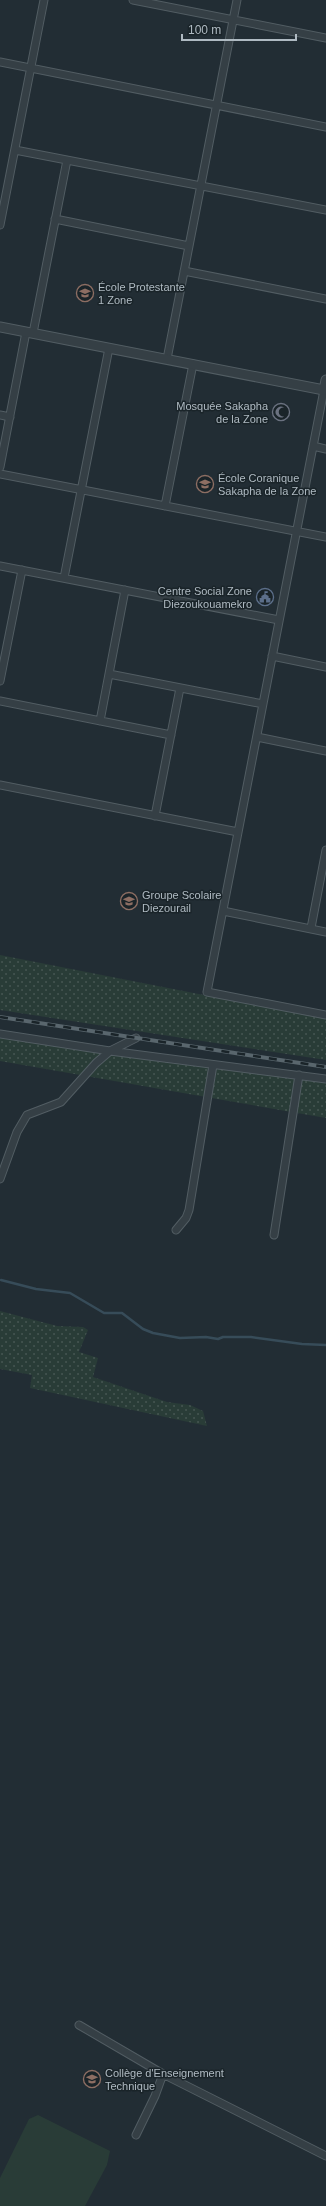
<svg xmlns="http://www.w3.org/2000/svg" width="326" height="2206" font-family="Helvetica,sans-serif">
<defs>
<pattern id="grass-dots" width="8" height="8" patternUnits="userSpaceOnUse"><rect width="8" height="8" fill="#293c37"/><path d="M2 2h.1M6 6h.1" fill="none" stroke="#465652" stroke-width="1.8" stroke-linecap="round"/></pattern>
</defs>
<rect width="100%" height="100%" fill="#222d34"/>
<path fill="url(#grass-dots)" d="M0 955 326 1019V1060L0 1010Z
M0 1030 326 1080V1118L0 1061Z
M0 1311 57 1326 83 1327 88 1330 79 1352 98 1358 93 1377 167 1402 190 1405 203 1411 207 1426 30 1388 32 1375 0 1369Z"/>
<path fill="#293c37" d="M38 2115 110 2151 107 2165 85 2206H0V2178L29 2119Z"/>
<g fill="none" stroke-linecap="round" stroke-linejoin="round">
<path stroke="#374c59" stroke-width="2.5" d="M1 1280 36 1289 70 1293 104 1313H122L143 1329 153 1333 180 1338 206 1337 218 1339 223 1337H251L302 1344 326 1345"/>
<g stroke="#525d63" stroke-width="9">
<path id="minor" d="M133 0 326 38
M0 62 326 127
M15 150 326 210
M55 219 189 246
M0 225 44 0
M184 271 326 299
M33 333 67 160
M167 359 237 0
M326 390H324L207 992 326 1015
M0 415 10 417
M313 446 326 449
M0 467 26 332
M0 474 326 537
M165 506 193 364
M0 566 279 620
M64 578 109 348
M272 656 326 667
M109 674 263 704
M0 681 22 570
M0 701 171 735
M100 721 125 590
M257 737 326 751
M0 785 238 832
M155 816 180 688
M223 911 326 932
M311 928 326 850
M0 1034 110 1051 326 1079
M0 1179 17 1132 27 1115 61 1102 96 1063 110 1051 136 1038
M176 1230 186 1218 189 1210 213 1065
M274 1235 299 1075
M79 2025 163 2074 326 2156
M136 2135 155 2096 163 2074"/>
</g>
<g stroke="#525d63" stroke-width="11">
<path id="tertiary" d="M0 327 324 390 326 380"/>
</g>
<use href="#minor" stroke="#353f45" stroke-width="7"/>
<use href="#tertiary" stroke="#353f45" stroke-width="9"/>
<g stroke="#59666d" stroke-width="4">
<path id="rail" d="M0 1017 326 1067"/>
</g>
<use href="#rail" stroke="#1a2429" stroke-width="2.5" stroke-dasharray="8" stroke-linecap="butt"/>
</g>
<defs>
<g id="school-ring" transform="scale(0.9)"><circle r="9.5" fill="#1a2429" stroke="#8d6e63" stroke-width="1.5"/><path d="M0-5L7-2L0 1L-7-2ZM-4 1L0 2.5L4 1V4Q0 6-4 4Z" fill="#8d6e63"/></g>
<g id="mosque-ring" transform="scale(0.9)"><circle r="9.5" fill="#1a2429" stroke="#6b7280" stroke-width="1.5"/><path d="M3.5-4.9A6 6 0 1 0 3.5 4.9A5 5 0 1 1 3.5-4.9Z" fill="#6b7280"/></g>
<g id="civic-ring" transform="scale(0.9)"><circle r="9.5" fill="#1a2429" stroke="#5c6f8a" stroke-width="1.5"/><path d="M-.6-6.5H3V-4.5H.6V-3L4-1V1h2V6H-6V1h2V-1L-.6-3ZM-1.2 2.5V6h2.4V2.5Z" fill="#5c6f8a"/></g>
</defs>
<g fill-rule="evenodd">
<use href="#school-ring" x="85" y="293"/>
<use href="#mosque-ring" x="281" y="412"/>
<use href="#school-ring" x="205" y="484"/>
<use href="#civic-ring" x="265" y="597"/>
<use href="#school-ring" x="129" y="901"/>
<use href="#school-ring" x="92" y="2079"/>
</g>
<g text-anchor="middle" dominant-baseline="central" stroke-width="3" stroke-linejoin="round" paint-order="stroke">
<g font-size="11" fill="#afbac2" stroke="#1a2429" text-anchor="start">
<text x="98" y="287">École Protestante<tspan x="98" dy="13">1 Zone</tspan></text>
<text x="268" y="406" text-anchor="end">Mosquée Sakapha<tspan x="268" dy="13">de la Zone</tspan></text>
<text x="218" y="478">École Coranique<tspan x="218" dy="13">Sakapha de la Zone</tspan></text>
<text x="252" y="591" text-anchor="end">Centre Social Zone<tspan x="252" dy="13">Diezoukouamekro</tspan></text>
<text x="142" y="895">Groupe Scolaire<tspan x="142" dy="13">Diezourail</tspan></text>
<text x="105" y="2073">Collège d'Enseignement<tspan x="105" dy="13">Technique</tspan></text>
</g>
</g>
<path d="M182 34v6h114v-6" fill="none" stroke="#afbac2" stroke-width="2"/>
<text x="188" y="34" font-size="12" fill="#afbac2" stroke="#1a2429" stroke-width="3" paint-order="stroke">100 m</text>
</svg>
